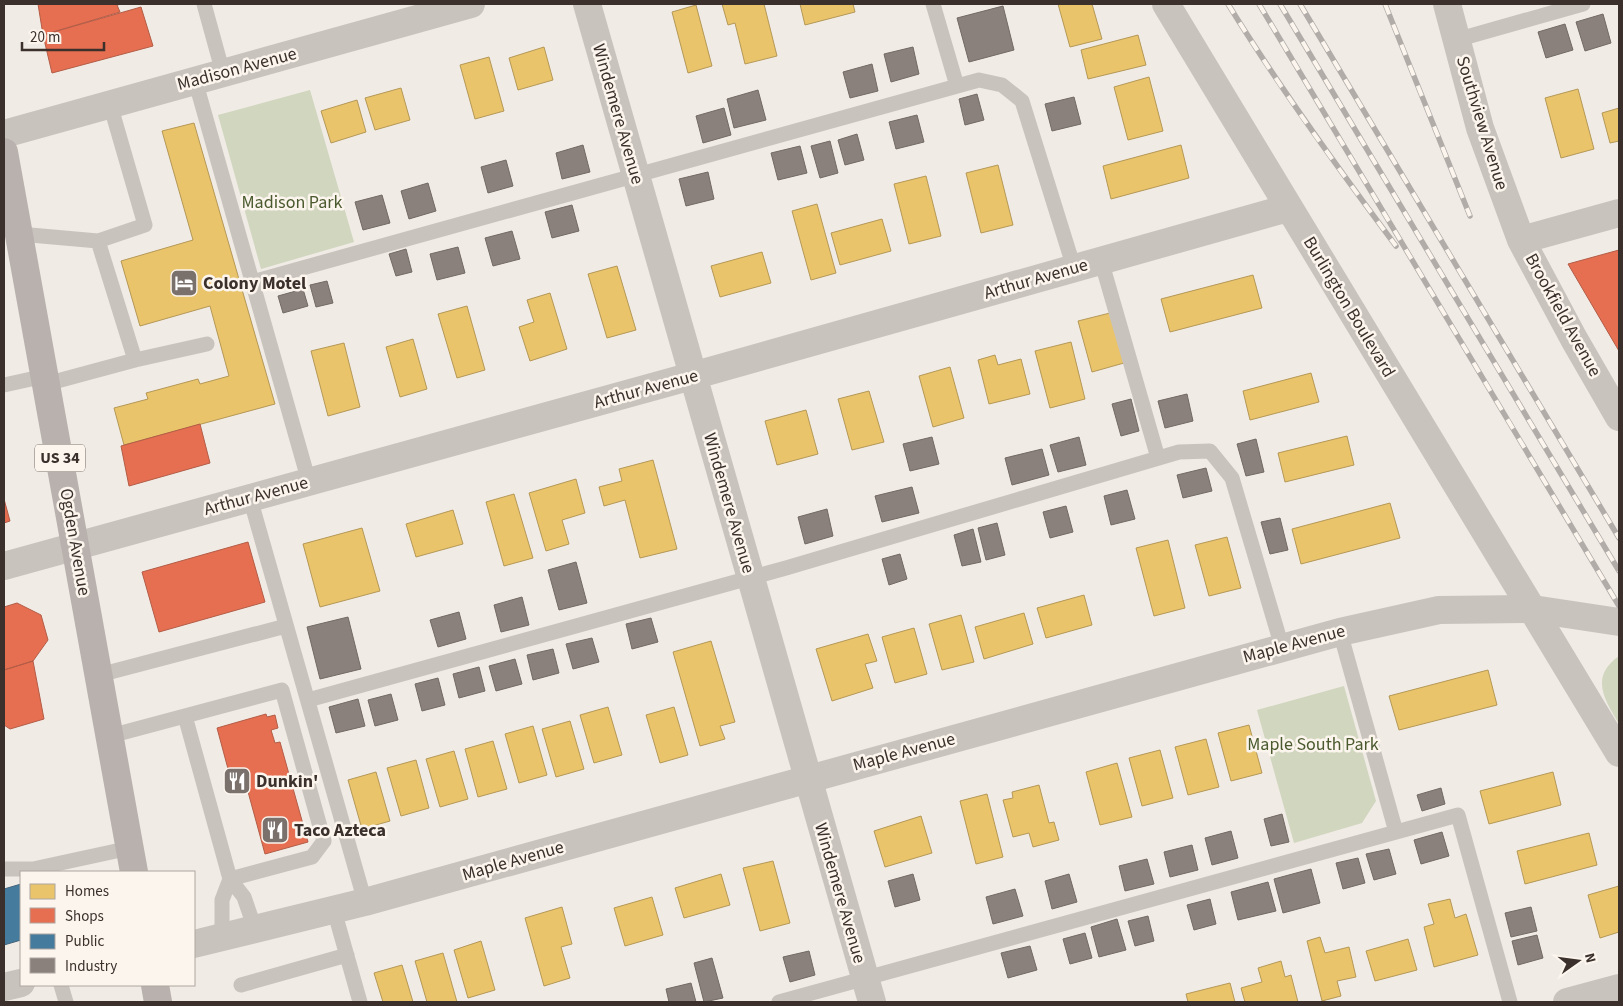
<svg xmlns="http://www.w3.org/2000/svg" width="1623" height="1006" font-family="'Source Sans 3',sans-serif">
<rect width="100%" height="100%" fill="#f0ebe5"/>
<path fill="#d1d6bf" d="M310 90 354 242 261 269 218 115Z
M1619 656V724C1605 700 1589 677 1619 656Z
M1344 686 1376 801 1362 823 1294 843 1257 710Z"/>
<path fill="#e9c46a" stroke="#b59857" d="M722 4H764L777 56 745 64 735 23 728 25Z
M800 4H853L855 12 805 25Z
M1058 4H1092L1102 39 1070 47Z
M696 5 712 66 688 73 672 12Z
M1138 35 1146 65 1088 79 1081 50Z
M544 47 553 80 518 90 509 58Z
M489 57 504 111 475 119 460 65Z
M1149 77 1163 131 1128 140 1114 87Z
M401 88 410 120 375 130 365 98Z
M1578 89 1594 149 1561 158 1545 98Z
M357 100 366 132 331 143 321 111Z
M1619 108V141L1610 143 1602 113Z
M194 123 275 404 124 445 114 408 148 399 146 393 198 379 200 384 229 376 210 306 140 326 121 261 193 240 162 131Z
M1181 145 1189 178 1111 199 1103 166Z
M998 165 1013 225 981 233 966 173Z
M926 176 941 236 909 244 894 184Z
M817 204 836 273 811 280 792 211Z
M882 219 891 251 840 265 831 233Z
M762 252 771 283 720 297 711 266Z
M617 266 636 330 607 338 588 274Z
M1253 275 1262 308 1170 332 1161 299Z
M550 293 567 349 530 361 519 327 534 322 527 300Z
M467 306 485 370 457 378 438 314Z
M1110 313 1124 363 1092 372 1078 321Z
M413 339 427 389 400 397 386 347Z
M1071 342 1085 399 1050 408 1035 351Z
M344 343 360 407 328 416 311 351Z
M995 355 998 365 1021 359 1030 394 989 404 978 360Z
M950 367 964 418 933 427 919 376Z
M1311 373 1319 402 1250 420 1243 391Z
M869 391 884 442 852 450 838 399Z
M806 410 818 454 777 465 765 421Z
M1347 436 1354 465 1285 482 1278 453Z
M653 460 677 549 640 558 625 500 604 506 599 487 622 481 619 469Z
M576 479 585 513 562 520 569 544 546 551 529 493Z
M514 494 533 558 504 566 486 502Z
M1390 503 1400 538 1301 564 1292 529Z
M453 510 463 544 416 557 406 524Z
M362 528 380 591 320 607 303 544Z
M1227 537 1241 588 1209 596 1195 545Z
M1168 540 1185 608 1154 616 1136 548Z
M1084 595 1092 625 1046 638 1037 608Z
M1024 613 1033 644 984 659 975 627Z
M961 615 974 662 942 670 929 624Z
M914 628 927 674 895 683 882 637Z
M868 634 877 661 865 664 873 688 832 701 816 649Z
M711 641 735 722 720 726 725 739 700 746 673 652Z
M1488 670 1497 705 1399 730 1389 696Z
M608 707 622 755 594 763 580 715Z
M674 707 688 755 660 763 646 715Z
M570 721 584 769 556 777 542 729Z
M1249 725 1262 773 1231 781 1218 733Z
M533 726 547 775 519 783 505 734Z
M1206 739 1219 787 1188 795 1175 747Z
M493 741 507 789 478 797 465 749Z
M1160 750 1173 798 1142 806 1129 758Z
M454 751 468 799 440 807 426 759Z
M416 760 429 808 401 816 387 768Z
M1117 763 1132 817 1100 825 1086 772Z
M376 772 390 821 362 829 348 780Z
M1553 772 1561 805 1489 824 1480 791Z
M1039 785 1049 823 1054 822 1059 840 1033 847 1029 833 1013 837 1003 800 1013 798 1012 792Z
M987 794 1003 857 976 864 960 801Z
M921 816 932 853 885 867 874 831Z
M1589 833 1597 865 1525 884 1517 851Z
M773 861 790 923 760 931 743 868Z
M721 874 730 905 684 918 675 888Z
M1619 886V932L1600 938 1588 895Z
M652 897 663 935 625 946 614 908Z
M1450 899 1455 918 1466 914 1478 955 1434 967 1424 927 1434 924 1428 904Z
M562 907 572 944 561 947 570 978 544 986 525 918Z
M1320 937 1325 953 1349 947 1356 977 1337 981 1341 996 1322 1001 1307 941Z
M1408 939 1417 970 1375 981 1366 951Z
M481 941 495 990 468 998 454 950Z
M443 953 457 1002H427L415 961Z
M1281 961 1285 977 1291 975 1298 1002H1245L1241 988 1262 982 1258 968Z
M402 965 413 1002H383L374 973Z
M1230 983 1235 1002H1188L1186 994Z"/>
<path fill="#e76f51" stroke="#b35c46" d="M38 4H122L117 5 120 12 43 35Z
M141 7 153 46 52 73 43 35Z
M1619 250V351L1568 264Z
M200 424 210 463 129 486 121 446Z
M4 499 10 521 4 523Z
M248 542 265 602 159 632 142 572Z
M17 603 41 615 48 640 33 661 4 670V607Z
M33 661 44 719 10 729 4 725V670Z
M266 714 267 717 275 715 278 728 271 730 275 743 280 742 308 842 265 854 247 788 234 791 217 728Z"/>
<path fill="#457b9d" stroke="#42647b" d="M21 884V940L4 945V889Z"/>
<path fill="#8a817c" stroke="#726964" d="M1003 6 1014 50 969 62 957 18Z
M1603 14 1611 43 1585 51 1576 22Z
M1565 24 1573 50 1546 58 1538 32Z
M913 47 919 74 891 82 884 54Z
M872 64 878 91 850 98 843 72Z
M758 90 766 120 734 128 727 99Z
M977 94 984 120 965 125 959 99Z
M1074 97 1081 124 1052 131 1045 104Z
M724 108 731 135 703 143 696 116Z
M917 115 924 142 896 149 889 122Z
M857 134 864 160 845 165 838 140Z
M830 141 838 173 820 178 811 146Z
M583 145 590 172 562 179 556 153Z
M800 146 807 173 778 180 771 153Z
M506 160 513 186 488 193 481 167Z
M708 172 714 199 686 206 679 179Z
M428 183 436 211 409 219 401 191Z
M382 195 390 223 363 230 355 202Z
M572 205 579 231 552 238 545 212Z
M512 231 520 259 493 266 485 238Z
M458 247 465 273 437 280 430 254Z
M406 249 412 272 396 276 389 254Z
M327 281 333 303 316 307 310 285Z
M303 289 308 306 283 313 278 296Z
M1187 394 1193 421 1165 428 1158 401Z
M1131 399 1139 431 1121 436 1112 404Z
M932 437 939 464 910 471 903 444Z
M1079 437 1086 465 1058 472 1050 445Z
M1256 439 1264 472 1246 476 1237 444Z
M1042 449 1049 475 1012 485 1005 458Z
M1206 468 1212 491 1183 498 1177 475Z
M912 487 919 513 882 522 875 496Z
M1127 490 1135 519 1111 525 1104 496Z
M1066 506 1073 532 1050 538 1043 512Z
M827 509 833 536 805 544 798 517Z
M1280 518 1288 550 1270 554 1261 522Z
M997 523 1005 555 986 560 978 528Z
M973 529 981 562 962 566 954 535Z
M900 554 907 579 889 585 882 559Z
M576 562 587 603 559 610 548 570Z
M522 597 529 625 501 632 494 605Z
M459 612 466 639 438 647 430 620Z
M348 617 361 669 320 679 307 627Z
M651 618 658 642 632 649 626 624Z
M592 638 599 662 573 669 566 644Z
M553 649 559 673 533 680 527 655Z
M515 659 522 684 496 691 489 666Z
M479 667 485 691 459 698 453 674Z
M438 678 445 705 422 711 415 684Z
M391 694 398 720 375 726 368 700Z
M358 699 365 726 336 733 329 707Z
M1441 788 1445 804 1422 811 1417 795Z
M1282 814 1289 842 1271 846 1264 819Z
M1231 831 1238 858 1212 865 1205 838Z
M1442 832 1449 856 1421 864 1414 840Z
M1192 845 1198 870 1170 877 1164 852Z
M1389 849 1396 874 1374 880 1366 854Z
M1358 858 1365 883 1343 889 1336 863Z
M1147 859 1154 884 1125 891 1119 866Z
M1311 869 1320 903 1283 913 1274 879Z
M913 874 920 900 895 907 888 881Z
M1069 874 1077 902 1052 909 1045 881Z
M1268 882 1276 911 1238 920 1231 892Z
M1015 889 1023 916 993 924 986 897Z
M1210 899 1216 924 1194 930 1187 905Z
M1531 907 1537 931 1511 937 1505 913Z
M1148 916 1154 941 1135 946 1128 921Z
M1117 919 1126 950 1099 957 1091 927Z
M1085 933 1092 958 1070 964 1063 939Z
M1537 935 1543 958 1518 965 1512 941Z
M1030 946 1037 970 1008 978 1001 953Z
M809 951 815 975 790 982 783 957Z
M712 958 723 998 704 1002 694 963Z
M691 983 696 1002H669L666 989Z"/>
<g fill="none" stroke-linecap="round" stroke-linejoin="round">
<path stroke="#c9c3be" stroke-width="15" d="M204 4 223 73
M933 4 957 86
M1456 40 1583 4
M195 80 309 482
M19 234 98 241 145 225 110 104
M98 241 135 360
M1101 260 1158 458
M252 282 979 80 1002 85 1022 101 1074 268
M46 384 135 360 207 344
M4 385 45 376
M250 498 365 902
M1340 632 1396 832
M99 675 286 626
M308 700 786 568 1179 452 1210 451 1232 478 1282 647
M185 716 230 879 244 897 255 929
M110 736 282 690 324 841 312 857 230 879
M4 869H33L130 848
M334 910 360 1002
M222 937V900L230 879
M61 985 66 1002
M241 985 347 955
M779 1002 1458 815 1510 1002"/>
<path stroke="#c9c3be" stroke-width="28" d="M587 4 872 1002
M1166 4C1316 255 1470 503 1619 753
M1447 4 1480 128 1521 240 1574 339 1619 417
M4 134 471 4
M1521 240 1619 213
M4 566 692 376 1288 208
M1567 1002 1619 988"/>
<path stroke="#c9c3be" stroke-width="28" d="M194 944 365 902 1340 632 1439 610 1533 609 1619 622
M4 987 21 983"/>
<path stroke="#b8b1ad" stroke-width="28" d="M4 152 134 872
M155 985 158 1002"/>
<g stroke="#b1aca8" stroke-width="5.5">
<path id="rail" d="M1228 4C1279 87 1337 167 1396 246
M1259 4 1619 606
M1280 4 1619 571
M1300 4 1619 538
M1385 4 1470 216"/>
</g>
<use href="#rail" stroke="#fbf5ee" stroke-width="4" stroke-dasharray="11" stroke-linecap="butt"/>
</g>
<defs>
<g id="hotel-square" transform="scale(1.4375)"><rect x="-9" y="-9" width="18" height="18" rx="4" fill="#7a716c" stroke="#fbf5ee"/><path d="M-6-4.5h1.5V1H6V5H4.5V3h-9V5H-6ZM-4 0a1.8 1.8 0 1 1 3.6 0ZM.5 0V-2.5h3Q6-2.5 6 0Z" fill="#fff"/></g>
<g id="restaurant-square" transform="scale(1.4375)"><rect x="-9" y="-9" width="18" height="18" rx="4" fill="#7a716c" stroke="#fbf5ee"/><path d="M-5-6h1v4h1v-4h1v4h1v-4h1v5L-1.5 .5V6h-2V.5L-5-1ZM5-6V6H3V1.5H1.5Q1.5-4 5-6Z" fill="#fff"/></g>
</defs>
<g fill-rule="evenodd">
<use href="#hotel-square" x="184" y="283"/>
<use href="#restaurant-square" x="237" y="781"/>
<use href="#restaurant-square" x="275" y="830"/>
</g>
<g text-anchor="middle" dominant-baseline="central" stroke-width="5" stroke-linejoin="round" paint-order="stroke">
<rect fill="#fbf5ee" stroke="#756b66" stroke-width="1" x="35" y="444.5" width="50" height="27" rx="4"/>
<g font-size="16" font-weight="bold" fill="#3b302b">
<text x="60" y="458">US 34</text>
</g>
<g font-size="18" fill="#3b302b" stroke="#fbf5ee">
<text transform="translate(237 69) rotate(-15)">Madison Avenue</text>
<text transform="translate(618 114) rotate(74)">Windemere Avenue</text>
<text transform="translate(1482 123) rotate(73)">Southview Avenue</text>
<text transform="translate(1036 279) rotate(-16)">Arthur Avenue</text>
<text transform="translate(1349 307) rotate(59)">Burlington Boulevard</text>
<text transform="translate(1563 315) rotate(61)">Brookfield Avenue</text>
<text transform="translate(646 389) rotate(-15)">Arthur Avenue</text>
<text transform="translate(256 496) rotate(-15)">Arthur Avenue</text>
<text transform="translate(729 503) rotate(74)">Windemere Avenue</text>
<text transform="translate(75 542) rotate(80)">Ogden Avenue</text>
<text transform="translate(1294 644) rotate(-15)">Maple Avenue</text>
<text transform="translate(904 752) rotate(-15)">Maple Avenue</text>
<text transform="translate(513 861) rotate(-16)">Maple Avenue</text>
<text transform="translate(840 893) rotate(74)">Windemere Avenue</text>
</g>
<g font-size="18" fill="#4a5a2e" stroke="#fbf5ee">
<text x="292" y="202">Madison Park</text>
<text x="1313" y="744">Maple South Park</text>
</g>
<g font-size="18" font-weight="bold" fill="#3b302b" stroke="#fbf5ee" text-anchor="start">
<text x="203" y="283">Colony Motel</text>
<text x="256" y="781">Dunkin'</text>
<text x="294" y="830">Taco Azteca</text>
</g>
</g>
<rect width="1623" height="1006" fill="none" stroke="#3b302b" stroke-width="10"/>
<rect x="20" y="871" width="175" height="115" fill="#fbf5ee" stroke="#aea6a0"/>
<rect x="30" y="884" width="25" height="15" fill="#e9c46a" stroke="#aea6a0"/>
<text x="65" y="896" font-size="15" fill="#3b302b">Homes</text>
<rect x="30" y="908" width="25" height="15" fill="#e76f51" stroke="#aea6a0"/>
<text x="65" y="921" font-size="15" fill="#3b302b">Shops</text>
<rect x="30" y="934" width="25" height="15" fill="#457b9d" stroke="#aea6a0"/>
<text x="65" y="946" font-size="15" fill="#3b302b">Public</text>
<rect x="30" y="958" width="25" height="15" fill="#8a817c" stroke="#aea6a0"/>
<text x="65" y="971" font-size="15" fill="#3b302b">Industry</text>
<g transform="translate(1578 961) rotate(76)" stroke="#fbf5ee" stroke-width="4" paint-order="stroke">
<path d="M0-4L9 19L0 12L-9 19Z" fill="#3b302b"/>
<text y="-8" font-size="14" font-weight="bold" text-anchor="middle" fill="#3b302b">N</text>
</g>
<path d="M22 42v8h82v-8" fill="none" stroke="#3b302b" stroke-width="2.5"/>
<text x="30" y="42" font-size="15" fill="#3b302b" stroke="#fbf5ee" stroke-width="4" paint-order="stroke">20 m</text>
</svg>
